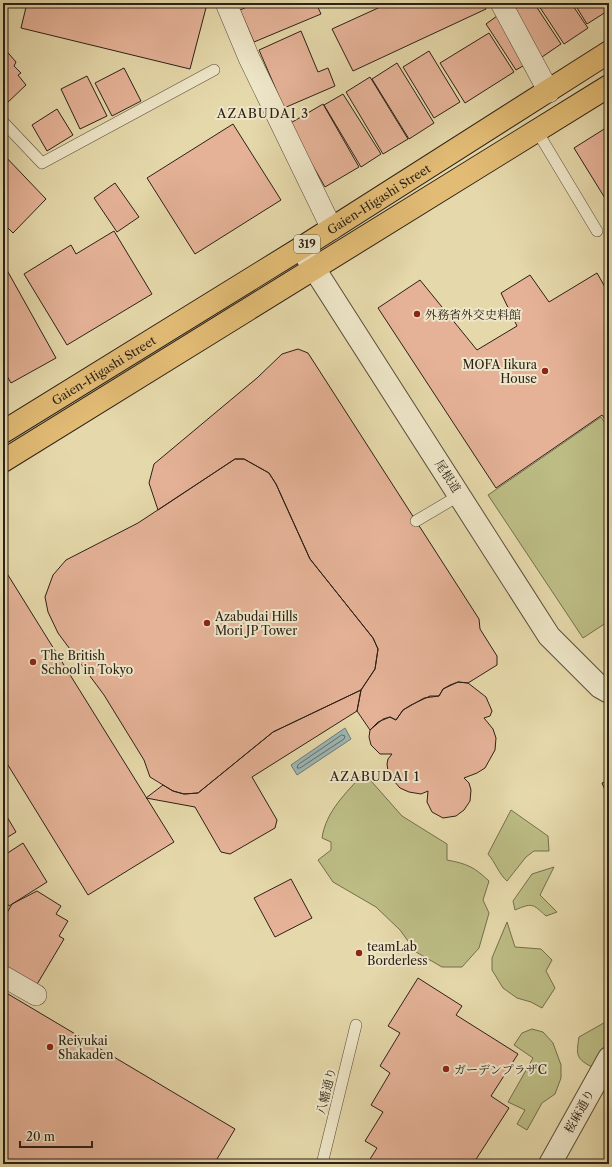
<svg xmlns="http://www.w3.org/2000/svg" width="612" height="1167" font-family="'Libre Caslon Text','Noto Serif JP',serif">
<rect width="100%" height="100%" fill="#e5d8aa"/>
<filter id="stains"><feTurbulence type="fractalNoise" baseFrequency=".005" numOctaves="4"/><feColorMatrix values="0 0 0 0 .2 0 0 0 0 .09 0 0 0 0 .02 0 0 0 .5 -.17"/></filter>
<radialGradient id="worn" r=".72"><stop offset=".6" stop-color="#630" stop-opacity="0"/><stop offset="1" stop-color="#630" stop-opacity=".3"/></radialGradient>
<path fill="#bcbc84" stroke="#746e4e" d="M601 417 609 429V621L583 638 488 495Z
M364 773 402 816 447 844V860C468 864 474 867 489 881L483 900 489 913 479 948 462 967H442L416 952 400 930 376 907 333 882 318 860 331 850V842L322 838C326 811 346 793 364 773Z
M511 810 548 836 549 851H534L526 857 507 881C499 874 495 862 488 854Z
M554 867 540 895 557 912 546 916C532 903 532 903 515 910L513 901 532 874Z
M507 922 515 947 541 949 552 960 546 971 555 988 542 1008 531 1002 517 998 503 988 492 970V958Z
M609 1020V1040L594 1068C576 1059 576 1056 579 1037Z
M532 1029 543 1032 553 1043 561 1065V1078L555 1094 542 1103 527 1130 517 1124 525 1110 508 1102 533 1058 514 1045 522 1033Z"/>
<path fill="#9cb6b5" stroke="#6f7a76" d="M345 728 351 739 297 775 291 765Z"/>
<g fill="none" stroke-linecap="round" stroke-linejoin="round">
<path stroke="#646c66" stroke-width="1" d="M342 735 345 736 344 739 300 768H297L298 765Z"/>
</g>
<path fill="#e5b297" stroke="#2c2117" d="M27 3H203L207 4 190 69 21 28Z
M256 3H316L321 14 254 42 240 10Z
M389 3H483L486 9 353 71 332 29Z
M507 3H534L561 44 542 57Z
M537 3H571L588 28 564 44Z
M574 3H609V10L587 24Z
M497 16 528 63 516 70 486 24Z
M301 31 318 72 328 68 335 86 284 108 259 50Z
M489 33 514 72 465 103 440 63Z
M3 47 16 62 14 66 21 73 18 75 26 85 6 104 3 101Z
M429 51 460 102 434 118 403 67Z
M397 63 434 123 409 139 372 79Z
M124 68 141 101 112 116 95 83Z
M87 76 107 116 80 129 61 89Z
M370 77 408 139 383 154 346 92Z
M343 94 381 154 361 167 324 105Z
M323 104 359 167 325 187 289 124Z
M57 109 73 135 47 151 32 125Z
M233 124 281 200 195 254 147 178Z
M609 126V202L608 203 574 148Z
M3 154 46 199 13 233 3 223Z
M115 183 139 217 117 232 94 198Z
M609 205V215L604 208Z
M114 231 152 294 67 345 24 274 71 245 76 254Z
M3 263 56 358 11 383 3 369Z
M597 273 609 294V425L602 415 496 488 378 308 420 280 477 350 517 326 501 293 530 275 549 302Z
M298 349 308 353 479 619 480 629 497 656V665L468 683 458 682 450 685 443 689 439 696 424 698 403 710 396 720 390 717 383 719 370 730 357 711 361 690 375 669 378 649 373 638 310 559 276 484 269 473 244 459H235L158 510 149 483 154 464 257 378 282 354Z
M235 459H244L269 473 276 484 310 559 373 638 378 649 375 669 361 690 273 732 198 793 184 794 173 791 150 777 144 760 104 695 58 633 48 612 45 597 53 575 66 560 138 523Z
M3 567 174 842 88 895 3 757Z
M458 682 468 683 486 697 492 711 490 716 484 718 493 729 496 738 495 750 485 768 477 773 464 778 469 783 471 790 470 801 464 810 456 816 443 818 432 812 427 802 428 791 421 794 409 792 400 788 393 780 388 771 387 764 388 759 392 754H380L371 745 369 737 370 730 378 722 390 717 396 720 403 710 411 705 430 696H439L443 689Z
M361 690 357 711 252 777 277 820 275 828 230 854 221 852 195 807 146 798 163 785 173 791 184 794 198 793 273 732Z
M609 780V799L602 783Z
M3 810 16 832 3 840Z
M23 843 47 882 9 906 3 897V856Z
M291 879 312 918 275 937 254 898Z
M37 891 61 906 56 914 68 921 59 936 64 939 36 986 3 966V920L12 904Z
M418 978 462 1006 456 1015 518 1054 491 1096 509 1108 473 1164H367L377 1148 365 1141 383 1112 371 1105 390 1073 380 1066 400 1033 388 1026Z
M3 991 235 1129 214 1164H3Z"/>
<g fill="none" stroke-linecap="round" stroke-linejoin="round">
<g stroke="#5a4f3c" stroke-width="12">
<path id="service" d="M3 122 42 163 214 70
M537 131 597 231
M416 521 460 495
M322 1164 356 1025"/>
</g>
<g stroke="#5a4f3c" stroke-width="22">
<path id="minor" d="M226 3 249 58 332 229
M501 3 549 92
M3 976 36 995"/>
</g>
<g stroke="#5a4f3c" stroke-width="24">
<path id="tertiary" d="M301 248 549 636 600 687 609 692
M550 1164 609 1058"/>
</g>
<g stroke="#2c2117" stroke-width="24">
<g id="primary">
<path id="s1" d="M3 432 301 248 609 52"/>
<path d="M3 461 609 86"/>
</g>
</g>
<use href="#service" stroke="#eee6c8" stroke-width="11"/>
<use href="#minor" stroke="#eee6c8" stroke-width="21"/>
<use href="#tertiary" stroke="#eee6c8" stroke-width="22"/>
<use href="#primary" stroke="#e2bc75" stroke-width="22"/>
</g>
<g fill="#8f2418" stroke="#eee6c8" stroke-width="1.5">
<circle cx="417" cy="314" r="4"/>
<circle cx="545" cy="371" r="4"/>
<circle cx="207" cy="623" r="4"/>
<circle cx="33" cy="662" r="4"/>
<circle cx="359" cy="953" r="4"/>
<circle cx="50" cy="1047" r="4"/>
<circle cx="446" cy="1069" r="4"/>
</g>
<g text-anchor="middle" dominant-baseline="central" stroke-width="4" stroke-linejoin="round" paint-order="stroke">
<rect fill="#eee6c8" stroke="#665c4c" stroke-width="1" x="294" y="235" width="26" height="18" rx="3"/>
<g font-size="11" font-weight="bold" fill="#2c2117">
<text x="307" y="244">319</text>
</g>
<g font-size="12" fill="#2c2117" stroke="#eee6c8">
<text stroke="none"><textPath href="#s1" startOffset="442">Gaien-Higashi Street</textPath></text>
<text stroke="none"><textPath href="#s1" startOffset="118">Gaien-Higashi Street</textPath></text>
<text transform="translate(448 476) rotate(57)">尾根道</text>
<text transform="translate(326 1091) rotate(-76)">八幡通り</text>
<text transform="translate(579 1111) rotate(-61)">桜麻通り</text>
</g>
<g font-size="12" fill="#2c2117" stroke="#eee6c8" text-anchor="start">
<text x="425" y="314">外務省外交史料館</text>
<text x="537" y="364" text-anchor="end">MOFA Iikura<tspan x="537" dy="14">House</tspan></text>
<text x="215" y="616">Azabudai Hills<tspan x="215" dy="14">Mori JP Tower</tspan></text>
<text x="41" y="655">The British<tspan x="41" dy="14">School in Tokyo</tspan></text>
<text x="367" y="946">teamLab<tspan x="367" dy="14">Borderless</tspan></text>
<text x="58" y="1040">Reiyukai<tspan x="58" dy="14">Shakaden</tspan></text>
<text x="454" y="1069">ガーデンプラザC</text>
</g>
<g font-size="13" letter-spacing="1" fill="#2c2117" stroke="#eee6c8">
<text x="263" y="113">AZABUDAI 3</text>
<text x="375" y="776">AZABUDAI 1</text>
</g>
</g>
<rect width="612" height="1167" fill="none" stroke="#e5d8aa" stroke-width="16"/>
<rect x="4" y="4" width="604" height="1159" fill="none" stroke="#2c2117" stroke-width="2"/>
<rect x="8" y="8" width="596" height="1151" fill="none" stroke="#2c2117"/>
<path d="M20 1141v6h72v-6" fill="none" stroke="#2c2117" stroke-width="2"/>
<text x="26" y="1141" font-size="12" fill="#2c2117" stroke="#eee6c8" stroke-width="3" paint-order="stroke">20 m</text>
<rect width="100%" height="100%" filter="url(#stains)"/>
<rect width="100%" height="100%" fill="url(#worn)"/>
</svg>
